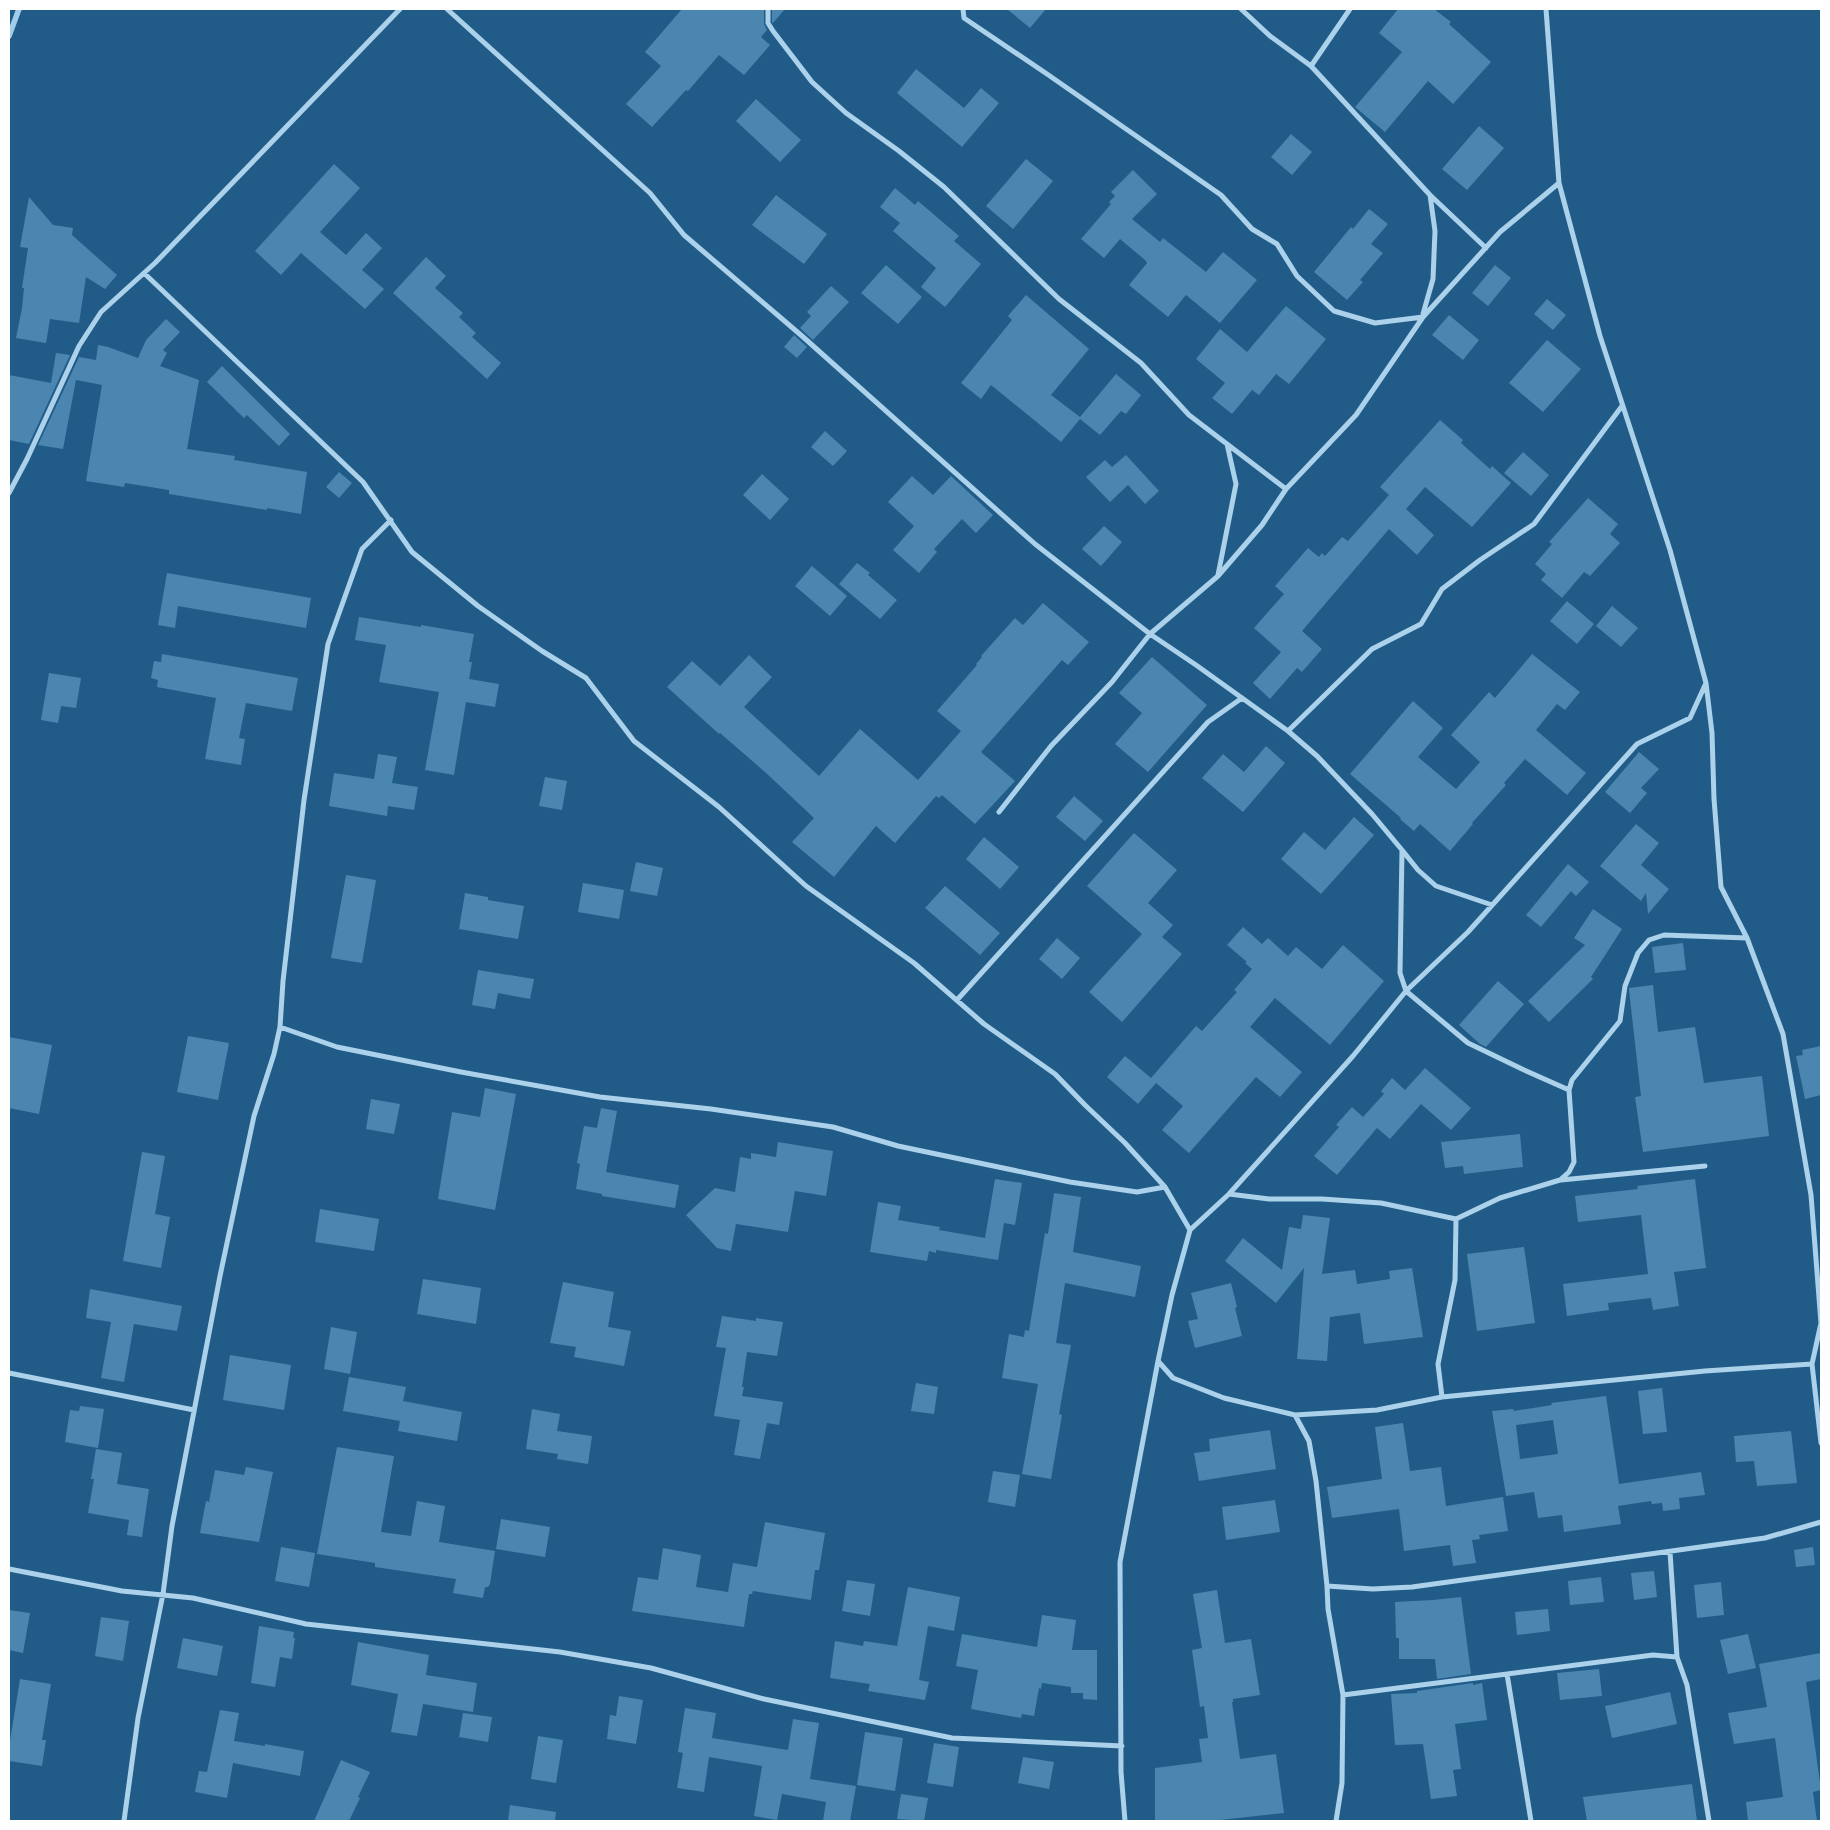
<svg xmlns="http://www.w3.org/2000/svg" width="1830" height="1830" font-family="'Open Sans',sans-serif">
<rect width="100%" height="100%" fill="#215c88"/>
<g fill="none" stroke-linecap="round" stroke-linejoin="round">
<path stroke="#a0cdeb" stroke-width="5.5" d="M9 36 19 9"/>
</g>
<path fill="#4a86b0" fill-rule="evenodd" d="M682 9H764V24L767 30 761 37 770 45 744 75 719 55 688 91 686 90 652 127 626 104 661 66 645 52Z
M772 9H785L773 23 772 22Z
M1007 9H1046L1030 28Z
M1398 9H1434L1451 22 1449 24 1491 62 1453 104 1428 81 1385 132 1355 107 1402 52 1379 33Z
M916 69 964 108 981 88 999 103 962 147 897 93Z
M756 99 801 140 780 162 736 121Z
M1479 126 1504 148 1467 190 1442 169Z
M1291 134 1312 152 1292 175 1271 157Z
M1026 159 1053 181 1013 229 986 206Z
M334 164 360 188 320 232 346 255 366 233 382 248 362 270 384 289 365 309 301 253 281 275 255 251Z
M1133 170 1157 194 1132 219 1160 242 1163 238 1206 272 1223 252 1257 280 1220 323 1186 295 1168 317 1129 285 1147 263 1145 260 1120 239 1104 258 1081 239 1111 204 1109 202 1115 196 1111 192Z
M895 188 915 205 918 201 959 236 954 241 981 264 945 307 921 287 936 268 893 231 900 223 880 207Z
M776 195 827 234 804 264 752 225Z
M29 197 53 225 73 228 72 235 117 275 105 289 86 277 79 323 50 319 46 343 16 338 22 308 24 288H22L28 248 20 247Z
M1369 209 1388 224 1371 244 1383 253 1360 280 1363 282 1347 300 1314 272 1351 227 1353 229Z
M426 257 446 276 435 288 463 313 459 317 476 333 472 337 501 363 487 379 393 293Z
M886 265 922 297 898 324 861 293Z
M1495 265 1511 278 1488 306 1472 293Z
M831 286 849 302 813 340 800 328 811 316 807 312Z
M1026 295 1089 349 1051 395 1080 417 1116 374 1141 395 1126 414 1121 411 1100 435 1080 419 1061 442 991 385 981 399 961 383 1012 320 1008 316Z
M1547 299 1566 315 1553 330 1534 314Z
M1286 306 1326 339 1289 384 1276 374 1259 395 1252 390 1232 414 1212 398 1225 383 1196 359 1220 329 1247 352Z
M1449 315 1479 340 1463 360 1432 335Z
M166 319 180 332 163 350 167 353 160 366 199 380 187 449 235 456 234 460 307 472 301 514 267 508V510L169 494V490L125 483 124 487 86 481 102 385 76 380 63 449 38 445 79 357 96 360 98 345 108 347 138 358 146 340Z
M794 335 807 347 797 358 784 347Z
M1547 340 1581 369 1543 412 1509 383Z
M56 353 70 355 29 444 9 440V375L51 383Z
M222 366 290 434 279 446 247 415 244 418 207 382Z
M1440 420 1463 440 1461 443 1490 469 1492 466 1511 483 1472 527 1425 487 1406 509 1434 535 1417 555 1389 529 1302 631 1322 649 1302 672 1297 668 1270 699 1253 683 1281 652 1254 628 1284 594 1275 586 1308 548 1319 557 1322 553 1325 556 1342 537 1348 541 1389 495 1380 487Z
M825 431 847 451 833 466 811 447Z
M1523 452 1549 475 1531 496 1504 473Z
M1126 455 1159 491 1145 504 1128 485 1110 502 1086 477 1105 460 1112 467Z
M339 472 352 483 339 498 326 487Z
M762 474 789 499 770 520 743 495Z
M912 476 933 495 951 476 993 515 976 533 962 519 934 549 937 552 919 573 893 550 914 526 888 502Z
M1588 498 1618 524 1610 534 1620 543 1590 576 1584 572 1562 598 1541 580 1546 574 1535 564 1552 544 1549 542Z
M1104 526 1122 542 1101 566 1082 549Z
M857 563 870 573 868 575 897 600 880 619 839 584Z
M812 566 847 596 830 616 795 586Z
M167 573 311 598 306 628 178 606 175 628 158 625Z
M1567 601 1594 624 1577 644 1550 621Z
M1043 603 1089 642 1068 665 1062 660 981 752 1015 781 975 824 942 795 939 798 936 796 895 843 876 826 834 877 792 842 814 818 765 772 720 733 719 734 667 687 692 661 720 686 749 655 772 677 744 707 819 776 860 729 918 780 961 731 937 711 977 665 976 664 982 657 981 656 1015 618 1023 625Z
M1612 606 1638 628 1621 647 1596 626Z
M359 617 421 627V625L474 634 469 662H472L469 679 499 684 495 707 466 702 454 775 425 770 439 692 379 682 386 645 355 640Z
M162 654 298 678 292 711 246 703 239 738 245 739 241 765 205 759 216 698 157 687 158 680 151 678 154 661 161 662Z
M1532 654 1580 692 1565 710 1557 704 1536 730 1586 773 1567 795 1525 759 1504 783 1506 785 1472 823 1473 824 1450 851 1420 824 1414 831 1400 819 1401 818 1350 774 1413 701 1443 728 1418 757 1456 789 1480 762 1451 735 1489 692 1495 698Z
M1152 657 1207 705 1148 772 1115 744 1142 713 1119 693Z
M49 673 81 678 76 708 61 706 58 723 41 720Z
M1266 746 1285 763 1243 812 1202 778 1223 754 1244 772Z
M1639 752 1659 769 1641 788 1647 793 1630 813 1605 792Z
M378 754 397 757 392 783 418 787 414 810 388 806 387 816 329 806 334 773 374 779Z
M545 777 567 781 562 810 539 806Z
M1074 796 1103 821 1085 841 1056 817Z
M1354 817 1374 835 1321 894 1281 859 1304 832 1325 850Z
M1636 824 1659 843 1641 865 1669 889 1648 914 1646 893 1641 901 1600 866Z
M1134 833 1177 870 1148 903 1173 925 1162 937 1182 954 1122 1022 1089 992 1142 934 1087 886Z
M984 837 1019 867 1000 889 966 859Z
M636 862 663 868 657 896 630 891Z
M1568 864 1589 882 1576 896 1571 891 1541 927 1526 915Z
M346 875 376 880 362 963 331 958Z
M583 883 624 890 619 919 578 912Z
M945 886 1000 933 980 955 925 908Z
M465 893 488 897V900L524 906 518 939 459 929Z
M1593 909 1622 929 1591 977 1593 979 1549 1022 1528 1001 1585 945 1574 938Z
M1243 927 1262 944 1268 938 1288 956 1296 947 1322 969 1343 945 1384 981 1330 1045 1275 998 1250 1027 1302 1072 1280 1097 1256 1077 1189 1153 1162 1130 1183 1106 1156 1083 1138 1104 1107 1077 1125 1056 1151 1078 1196 1026 1202 1031 1237 992 1234 990 1252 969 1245 963 1247 962 1227 945Z
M1057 938 1080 958 1062 979 1039 959Z
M1683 943 1686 970 1655 973 1652 947Z
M478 970 534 979 530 999 498 993 495 1009 472 1005Z
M1498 981 1524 1004 1486 1047 1480 1044 1459 1025Z
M1653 985 1658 1032 1695 1027 1704 1083 1762 1076 1769 1136 1643 1152 1635 1097 1641 1096 1629 990V988Z
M188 1036 229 1043 218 1100 177 1092Z
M9 1037 52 1045 39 1114 9 1108Z
M1821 1046V1095L1805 1099 1796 1056 1803 1055 1802 1050Z
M1425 1068 1471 1108 1451 1130 1421 1104 1390 1139 1377 1128 1337 1175 1314 1156 1339 1127 1336 1125 1352 1107 1363 1117 1384 1094 1381 1091 1392 1078 1405 1090Z
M485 1088 516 1094 495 1210 438 1199 452 1112 480 1117Z
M371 1099 400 1104 394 1134 366 1129Z
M601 1108 617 1111 606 1172 679 1185 675 1208 602 1196V1194L576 1189 580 1164 577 1163 584 1126 597 1128Z
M1520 1134 1523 1167 1464 1174 1463 1166 1445 1168 1441 1142Z
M778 1142 833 1151 826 1196 795 1191 788 1232 736 1224 731 1251 717 1248 686 1215 715 1188 735 1192 740 1157 751 1159V1153L776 1157Z
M142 1152 165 1156 155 1214 170 1217 161 1268 123 1261Z
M995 1179 1022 1183 1015 1225 1004 1223 998 1260 936 1250V1253L929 1251 927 1261 870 1252 878 1202 901 1206 898 1220 940 1227 939 1230 985 1238Z
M1695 1179 1706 1268 1674 1272 1679 1306 1653 1310 1651 1298 1608 1303 1609 1310 1567 1316 1563 1284 1648 1274 1641 1215 1578 1222 1575 1196 1638 1189 1637 1186Z
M1054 1193 1081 1197 1073 1252 1141 1266 1135 1297 1065 1283 1056 1343 1071 1345 1059 1414 1062 1415 1051 1479 1022 1474 1038 1384 1002 1378 1009 1334 1024 1337 1025 1330 1029 1331 1044 1239 1045 1233 1048 1234Z
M320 1209 379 1219 374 1251 315 1242Z
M1303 1215 1330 1218 1322 1274 1355 1270 1357 1284 1390 1279 1389 1271 1412 1268 1423 1337 1364 1344 1360 1313 1330 1317 1327 1361 1297 1359 1304 1268 1276 1303 1225 1261 1243 1238 1282 1270 1289 1227 1301 1229Z
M1524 1247 1535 1323 1477 1331 1467 1254Z
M423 1279 481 1288 476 1324 417 1314Z
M563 1282 614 1292 608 1327 631 1331 624 1366 574 1357 576 1347 550 1343Z
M1231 1283 1237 1307 1235 1308 1242 1336 1195 1348 1188 1321 1198 1319 1191 1293Z
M90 1289 182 1306 177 1331 134 1324 124 1382 101 1378 111 1322 86 1318Z
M722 1316 756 1321V1318L783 1322 777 1356 747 1352 742 1387H744L742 1396 783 1402 779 1425 767 1423 760 1459 734 1455 740 1420 714 1416 726 1348 716 1347Z
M331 1327 357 1332 350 1374 324 1369Z
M230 1355 291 1365 284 1410 223 1400Z
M349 1377 406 1387 403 1401 462 1412 457 1441 398 1431 400 1421 343 1411Z
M916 1383 938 1387 934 1414 911 1411Z
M1662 1388 1667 1432 1643 1434 1638 1391Z
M1606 1396 1619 1484 1701 1472 1705 1495 1679 1498 1680 1509 1663 1511 1662 1503 1652 1504 1651 1501 1618 1506 1621 1524 1564 1532 1562 1515 1538 1518 1534 1492 1506 1496 1492 1411 1513 1409 1514 1411 1552 1405 1551 1403ZM1553 1420 1558 1454 1520 1459 1516 1425Z
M80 1406 104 1409 98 1448 65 1442 70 1410 79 1411Z
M532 1409 560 1414 557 1431 592 1436 588 1464 557 1459 558 1454 526 1449Z
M1403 1423 1410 1471 1441 1467 1446 1506 1503 1497 1508 1531 1479 1535 1480 1539 1472 1540 1476 1563 1453 1566 1450 1545 1404 1551 1399 1509 1332 1518 1327 1487 1382 1479 1375 1427Z
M1270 1430 1276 1469 1199 1481 1194 1453 1210 1451 1209 1439Z
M1791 1431 1797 1483 1757 1486 1754 1461 1736 1462 1734 1436Z
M337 1447 394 1456 381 1532 411 1536 417 1501 445 1506 439 1542 495 1551 490 1584 488 1587H485L483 1598 453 1593 456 1579 375 1567V1563L317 1554Z
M96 1449 122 1453 117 1484 149 1489 142 1537 127 1535 129 1520 88 1513 94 1479H91Z
M246 1467 273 1472 259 1542 200 1533 206 1501 209 1502 215 1470 244 1475Z
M993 1471 1020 1475 1015 1507 988 1502Z
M1275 1500 1280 1532 1226 1540 1222 1507Z
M501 1519 550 1527 545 1557 496 1549Z
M765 1522 825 1533 819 1570H815L811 1600 753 1591 752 1594H749L744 1627 632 1611 638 1577 658 1580 663 1548 701 1555 696 1587 728 1592 733 1563 757 1567Z
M281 1547 315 1553 309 1587 275 1581Z
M1813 1547 1815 1565 1796 1567 1794 1550Z
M1654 1571 1657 1597 1634 1600 1631 1573Z
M1601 1577 1604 1602 1570 1605 1568 1581Z
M847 1580 875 1584 870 1616 842 1611Z
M1721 1582 1724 1615 1697 1618 1694 1585Z
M908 1587 960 1597 954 1631 928 1626 919 1680 929 1682 925 1700 868 1691 870 1684 830 1678 835 1641 863 1646 864 1641 897 1646Z
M1217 1590 1225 1643 1251 1639 1260 1695 1233 1699V1702H1232L1240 1759 1276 1754 1284 1813 1211 1821H1155V1768L1202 1762 1199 1739 1208 1738 1204 1706 1200 1707 1192 1650 1202 1648 1193 1594Z
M1461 1597 1471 1674 1437 1679 1435 1659H1399V1638H1396L1395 1602 1433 1600Z
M1548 1609 1550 1631 1517 1635 1515 1612Z
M9 1610 30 1613 23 1653 9 1650Z
M1042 1615 1076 1620 1072 1650H1097V1700L1083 1699V1693H1071V1687L1042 1683 1041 1689 1039 1688 1034 1716 1022 1714 1021 1718 971 1709 978 1670 956 1666 962 1634 1037 1647Z
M101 1617 129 1621 123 1661 95 1656Z
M259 1626 294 1632 293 1638H295L292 1659 280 1657 275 1687 251 1683Z
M1748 1634 1756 1668 1728 1674 1720 1640Z
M183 1638 223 1646 217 1676 177 1668Z
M358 1642 429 1655 426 1675 477 1683 473 1712 423 1704 417 1736 391 1732 398 1694 351 1685Z
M1821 1653V1679L1806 1682 1821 1790 1813 1792 1817 1821H1748L1746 1802 1783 1797 1775 1738 1734 1744 1728 1713 1767 1707 1759 1664Z
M1599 1669 1602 1696 1560 1700 1557 1673Z
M20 1679 51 1684 42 1740H46L42 1766 9 1761V1747Z
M1473 1683V1685L1482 1683 1487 1720 1455 1724 1461 1769 1453 1770 1457 1796 1431 1799 1423 1744 1395 1745 1391 1694 1417 1693V1691Z
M1670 1692 1677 1724 1612 1738 1605 1706Z
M619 1696 643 1700 636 1744 607 1739 610 1715 616 1716Z
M685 1708 716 1713 712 1738 788 1750 793 1719 819 1723 810 1779 856 1786 850 1821H823L826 1802 782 1794 777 1820 754 1816 762 1766 709 1757 704 1792 677 1788 683 1753 678 1752Z
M220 1710 239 1713 234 1741 265 1746V1744L304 1751 300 1776 233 1763 227 1798 195 1792 199 1771 207 1772Z
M463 1713 492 1717 488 1742 459 1737Z
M865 1732 903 1738 895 1791 857 1785Z
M538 1736 563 1740 556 1783 531 1779Z
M934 1743 959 1747 953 1787 927 1783Z
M1023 1757 1054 1762 1049 1789 1018 1783Z
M341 1760 370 1772 358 1797 360 1798 349 1821H314Z
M1692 1784 1697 1821H1587L1583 1797Z
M901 1794 928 1798 924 1821 897 1819Z
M510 1805 556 1812 555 1821H508Z"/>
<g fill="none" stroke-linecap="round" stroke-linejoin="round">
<path stroke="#acd1ea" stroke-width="5" d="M447 9 650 193 684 235 802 336 1035 544 1150 634 1196 665 1288 731 1317 756 1372 814 1402 850 1400 973 1406 991 1468 1043 1522 1069 1569 1090
M768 9V23L773 31 812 82 846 113 899 151 944 187 1059 299 1141 363 1189 415 1286 489
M963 9 964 18 1047 74 1221 195 1252 229 1277 244 1297 276 1334 311 1375 323 1423 317
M1241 9 1270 36 1311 66 1430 195 1486 248
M1546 9 1559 183 1600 336 1670 550 1706 683 1712 733 1714 799 1721 887 1747 938 1783 1034 1811 1195 1821 1323
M1311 66 1350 9
M144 273 363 482 412 552 478 606 542 651 586 678 634 741 719 807 806 886 914 963 984 1024 1055 1074 1085 1105 1125 1143 1165 1187 1190 1230
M1423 314 1433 279 1435 231 1430 195
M9 493 27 459 79 346 101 312 155 263 400 9
M1218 575 1236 484 1227 444
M1288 731 1372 649 1421 624 1442 589 1480 560 1534 524 1622 406
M999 812 1051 746 1112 682 1150 634 1218 576 1262 525 1286 489 1356 415 1423 317 1500 232 1559 183
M1402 850 1418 870 1436 886 1492 905
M957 1000 1208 722 1242 698
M280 1027 337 1047 461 1072 600 1097 711 1109 833 1127 898 1146 1070 1182 1137 1192 1165 1187
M1561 1180 1705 1166
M1229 1194 1269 1199H1322L1381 1203 1456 1219 1500 1198 1560 1180 1569 1172 1574 1162 1569 1090 1572 1080 1620 1021 1625 986 1638 953 1649 940 1664 935 1747 938
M1821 1323 1812 1364 1821 1443
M1158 1361 1173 1378 1224 1398 1295 1415
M9 1373 194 1410
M1442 1397 1438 1364 1455 1280 1456 1219
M1670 1552 1677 1657
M9 1569 122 1591 193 1598 306 1624 560 1652 651 1668 764 1699 952 1738 1122 1746
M1327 1586 1373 1589 1412 1587 1765 1538 1821 1522
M1507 1674 1653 1655 1677 1657 1687 1685 1709 1821
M1343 1695 1507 1674 1531 1821
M124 1821 138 1718 163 1594 172 1526 220 1276 254 1116 274 1054 280 1027 283 981 304 800 328 644 362 549 391 520
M1125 1821 1121 1772 1120 1562 1158 1361 1172 1295 1190 1230 1229 1194 1353 1056 1406 991 1468 932 1637 744 1690 718 1706 683
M1336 1821 1342 1783 1343 1695 1328 1609 1327 1586 1316 1481 1309 1441 1295 1415 1377 1410 1442 1397 1705 1371 1812 1364"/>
</g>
<rect width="1830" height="1830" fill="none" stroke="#ffffff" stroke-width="20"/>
</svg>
